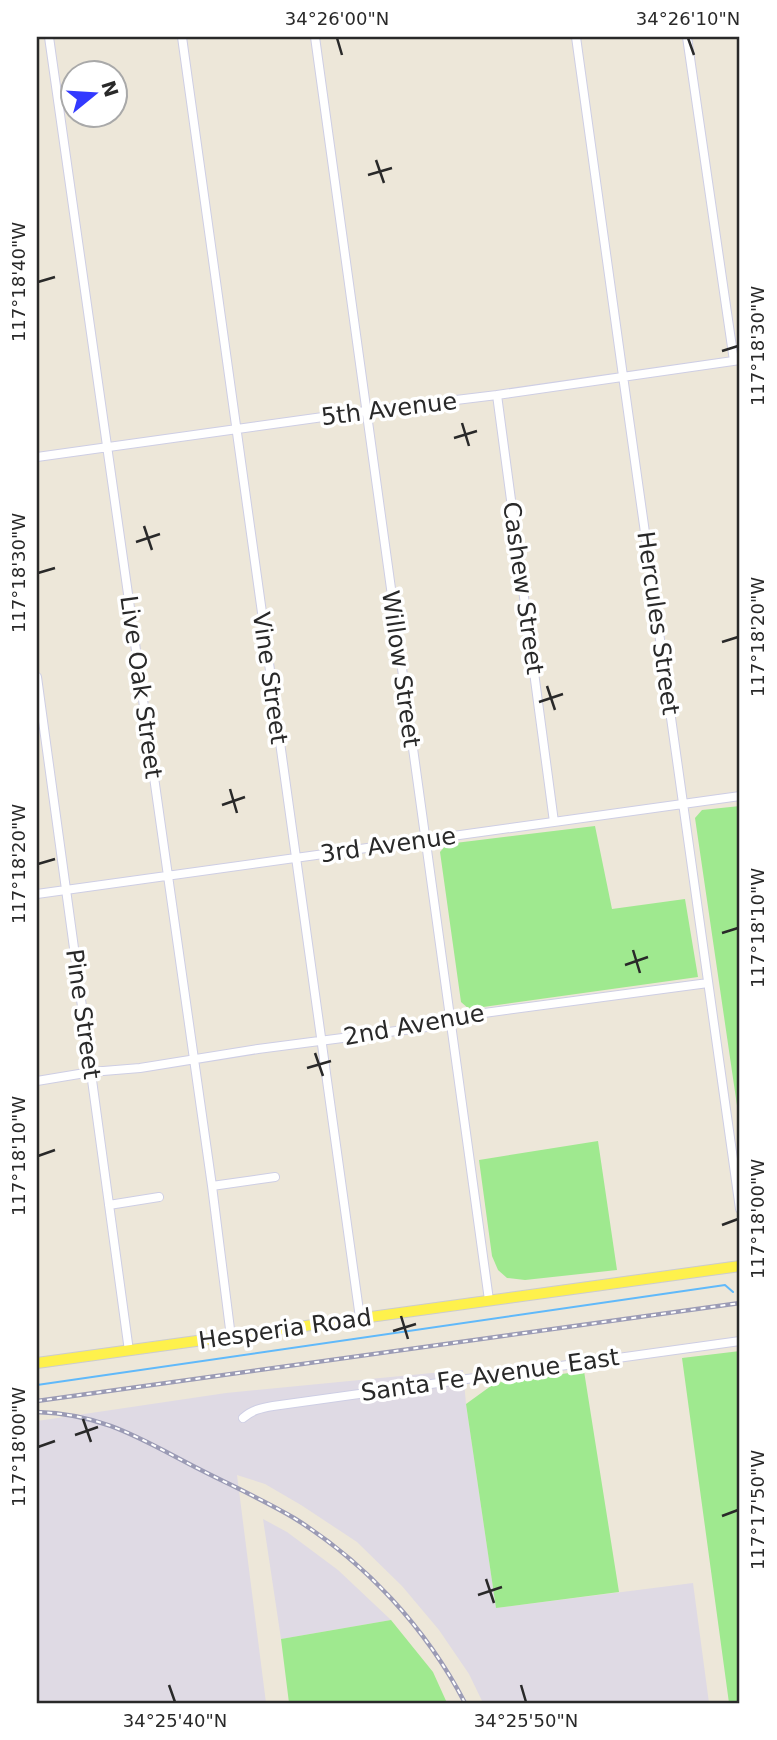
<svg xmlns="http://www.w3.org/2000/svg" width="777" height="1740" font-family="'DejaVu Sans',sans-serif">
<rect width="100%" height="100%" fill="#ede7d9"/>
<path fill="#dfdae4" d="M463 1370 466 1404 496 1608 693 1583 709 1703H483L469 1674 439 1630 402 1586 357 1542 301 1505 265 1484 237 1475 266 1703H37V1421L226 1393Z
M263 1519 287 1532 338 1570 391 1620 281 1639Z"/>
<path fill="#9fe98f" d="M740 806V1126L695 818 702 810Z
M595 826 612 909 685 899 698 977 469 1009 461 1002 440 852 447 844Z
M598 1141 617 1270 525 1280 507 1278 498 1270 492 1256 479 1160Z
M740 1351V1703H729L682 1358Z
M584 1371 619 1592 496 1608 466 1404 495 1383Z
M391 1620 433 1672 447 1703H289L281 1639Z"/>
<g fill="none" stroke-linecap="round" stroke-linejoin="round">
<path stroke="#60b9fa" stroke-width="2" d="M739 1320 740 1323
M37 1385 725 1285 733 1292"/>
<g stroke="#cecee4" stroke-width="10">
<path id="minor" d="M49 37 212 1186 231 1337
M182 37 360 1318
M315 37 489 1300
M576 37 623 376 740 1209
M687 37 734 361
M497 395 554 822
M37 457 366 411 497 395 740 360
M37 677 129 1351
M37 894 740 796
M37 1081 91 1072 140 1068 258 1049 450 1024 462 1016 708 983
M212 1186 275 1177
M109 1205 159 1197
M243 1418C252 1410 261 1408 273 1406L740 1341"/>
</g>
<g stroke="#ccc" stroke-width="12">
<path id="major" d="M37 1363 740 1266"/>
</g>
<use href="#minor" stroke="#fff" stroke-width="8"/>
<use href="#major" stroke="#fef14c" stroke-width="10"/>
<g stroke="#9b9bb5" stroke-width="4.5">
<path id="rail" d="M37 1401 740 1303
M37 1412C102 1414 139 1438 195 1467 228 1484 262 1499 294 1518 366 1563 426 1628 465 1703"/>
</g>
<use href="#rail" stroke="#fff" stroke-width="2" stroke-dasharray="5" stroke-linecap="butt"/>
</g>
<path fill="none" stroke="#292929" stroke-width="2.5" d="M337 38 342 55M688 38 694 55M376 160 384 183M368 175 392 168M38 282 55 277M722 351 738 346M462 423 469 446M454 438 477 431M144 526 152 550M136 542 160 534M38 573 55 568M722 642 738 637M547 686 555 710M539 702 563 694M230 789 237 813M222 805 245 797M38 864 55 859M722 933 738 928M633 950 640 973M625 965 648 957M315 1053 323 1076M307 1068 331 1061M38 1156 55 1150M722 1225 738 1219M401 1316 408 1339M393 1331 416 1324M83 1419 91 1442M75 1435 98 1427M38 1447 55 1441M722 1516 738 1510M486 1579 494 1603M478 1595 502 1587M169 1685 175 1702M521 1685 526 1702"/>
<g text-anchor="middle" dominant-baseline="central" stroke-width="7" stroke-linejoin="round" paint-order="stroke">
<g font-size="24" fill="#292929" stroke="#fff">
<text transform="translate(389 409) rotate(-7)">5th Avenue</text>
<text transform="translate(523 588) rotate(82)">Cashew Street</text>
<text transform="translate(658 623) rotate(82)">Hercules Street</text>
<text transform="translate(401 669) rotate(82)">Willow Street</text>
<text transform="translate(270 678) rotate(82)">Vine Street</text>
<text transform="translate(141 687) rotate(82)">Live Oak Street</text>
<text transform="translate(388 845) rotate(-8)">3rd Avenue</text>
<text transform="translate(83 1014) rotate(82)">Pine Street</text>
<text transform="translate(414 1025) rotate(-10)">2nd Avenue</text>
<text transform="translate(285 1329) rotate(-8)">Hesperia Road</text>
<text transform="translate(490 1375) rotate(-8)">Santa Fe Avenue East</text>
</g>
</g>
<rect width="777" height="1740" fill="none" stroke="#ffffff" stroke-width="77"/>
<g transform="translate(94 94) rotate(72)"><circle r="33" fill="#ffffff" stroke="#a9a9a9" stroke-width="2"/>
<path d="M0-5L12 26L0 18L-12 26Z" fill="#3339ff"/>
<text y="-10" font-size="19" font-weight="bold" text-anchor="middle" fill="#292929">N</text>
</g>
<rect x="38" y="38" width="700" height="1664" fill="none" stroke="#292929" stroke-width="2.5"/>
<g font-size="18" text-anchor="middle" fill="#292929">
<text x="337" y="25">34°26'00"N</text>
<text x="688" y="25">34°26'10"N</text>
<text transform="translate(19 282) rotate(-90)" y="6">117°18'40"W</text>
<text transform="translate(758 346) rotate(-90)" y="6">117°18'30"W</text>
<text transform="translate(19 573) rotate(-90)" y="6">117°18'30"W</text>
<text transform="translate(758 637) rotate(-90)" y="6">117°18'20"W</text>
<text transform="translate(19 864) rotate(-90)" y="6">117°18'20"W</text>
<text transform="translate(758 928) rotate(-90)" y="6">117°18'10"W</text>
<text transform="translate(19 1156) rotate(-90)" y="6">117°18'10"W</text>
<text transform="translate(758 1219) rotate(-90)" y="6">117°18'00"W</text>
<text transform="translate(19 1447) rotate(-90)" y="6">117°18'00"W</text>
<text transform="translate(758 1510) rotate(-90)" y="6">117°17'50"W</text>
<text x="175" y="1727">34°25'40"N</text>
<text x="526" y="1727">34°25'50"N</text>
</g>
</svg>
